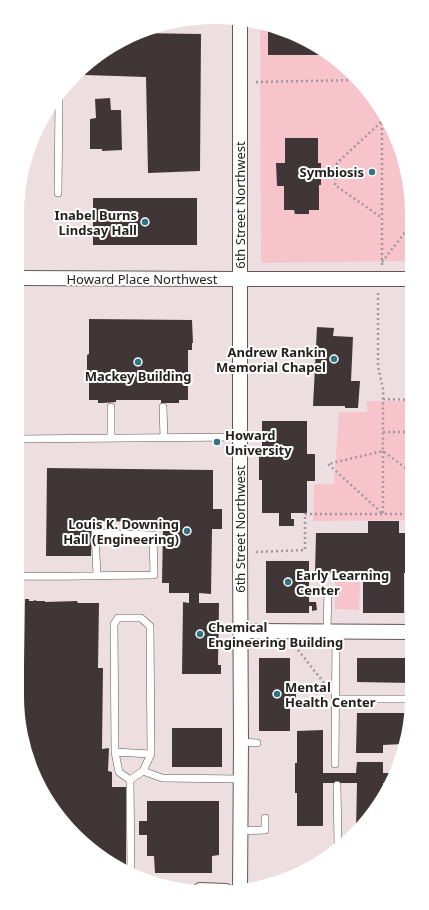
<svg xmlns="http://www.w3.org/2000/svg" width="429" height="910" font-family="'Noto Sans',sans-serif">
<rect width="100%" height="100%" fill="#eddfe1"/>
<path fill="#f7c4cc" d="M260 26 290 32 335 58 371 94 397 139 410 189 411 261 261 263Z
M367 401H411V520L313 521 314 484H334L339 412H367Z
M335 581 360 582 359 610 335 609Z"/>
<path fill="#403537" d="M268 29H277L290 32 330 55H268Z
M137 33 201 34 200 171 148 173 146 77 85 75V68Z
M110 98 111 110H121L122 150 102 151V149H90V119L96 118 95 99Z
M285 138H318V163H321V185H319V210H309V214H295L294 210H284V186H277L276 163H285Z
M93 198H197V245H93Z
M89 319 192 320 193 343H192V350H188V400H179V403H161V400H116V402L103 403H98V400H89V372H87V355L89 354Z
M317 327 334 328 333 336 353 337 351 381H360L358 408H345V406H313Z
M262 421H307V454H315V481H307V513H291V519H294V526H279V513H262V480H259V454H262Z
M47 468 213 470V509H222V529H212L211 594 199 593V603H219L218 665H221V674H182L183 602 189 603V593H169V583H162L163 528H154V522L92 521 91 556H46Z
M368 521H399V533H411L412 573H404V613H363V573H315L316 533H368Z
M266 561H309V602H316L317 610 312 611V606H309V613H266Z
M25 599H29V601H33L36 600V601H45V602L77 601 78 603H99L98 668H103L102 749 109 748 108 771 112 772V787H126V870L116 867 66 826 28 759 23 732Z
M259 658H290V689H296V699L290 700V731H259Z
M357 658H412V683L357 682Z
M357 713H409L402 744 383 745V753H356Z
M172 728H222V767H172Z
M323 730V773H356L357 762H383V773H396L390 783H383V794L363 826 356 831 357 783H323V826H297V793H295V763H297V731Z
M147 801H219V855L212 856V873H155L154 856H147V835H139V821H147Z"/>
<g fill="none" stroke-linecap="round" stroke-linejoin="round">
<g stroke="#625658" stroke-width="8">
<path id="service" d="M58 193 59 99
M111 407V438
M163 407 164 438
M17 439 240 437
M17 576C62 577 108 575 154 575L153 535 95 533 97 575
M315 590H328L327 631
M118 618H141L150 626 151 754 143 771 130 780 119 772 115 752 114 624Z
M409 632 410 579H412
M335 699H411
M241 742 257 743
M115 752 151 754
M335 764 336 631
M143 771 162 778 241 779
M130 780 131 872
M337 785 338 846
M240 831 265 830V818"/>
</g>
<g stroke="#625658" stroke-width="16">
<path id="minor" d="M17 278 240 279H411
M241 631 412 632
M200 890 226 891
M240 891 241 742 240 549V22"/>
</g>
<path stroke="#a19798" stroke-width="2.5" stroke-dasharray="2 3" stroke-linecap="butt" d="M256 82 357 80
M382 113V265
M381 122 337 163 335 185 382 218
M382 262 410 226
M378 293V366L383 389V451L411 472
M383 399 411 400
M383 432H411
M383 451V514L328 464Z
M256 552 305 550V514H411
M295 646 324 683"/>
<use href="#service" stroke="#fff" stroke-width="7"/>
<use href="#minor" stroke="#fff" stroke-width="14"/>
</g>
<g fill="#307384" stroke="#fff" stroke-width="1.5">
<circle cx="372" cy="172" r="4"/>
<circle cx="145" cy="222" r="4"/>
<circle cx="334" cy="359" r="4"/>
<circle cx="138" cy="362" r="4"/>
<circle cx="217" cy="442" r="4"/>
<circle cx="187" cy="531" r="4"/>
<circle cx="288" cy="582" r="4"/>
<circle cx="200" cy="634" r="4"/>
<circle cx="277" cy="694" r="4"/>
</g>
<g text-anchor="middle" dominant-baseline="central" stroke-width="4" stroke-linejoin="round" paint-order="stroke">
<g font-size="13" font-weight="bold" fill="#262121" stroke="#fff" text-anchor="end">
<text x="364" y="172">Symbiosis</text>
<text x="137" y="215">Inabel Burns<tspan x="137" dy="15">Lindsay Hall</tspan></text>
<text x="326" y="352">Andrew Rankin<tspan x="326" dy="15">Memorial Chapel</tspan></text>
<text x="138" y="376" text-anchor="middle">Mackey Building</text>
<text x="225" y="435" text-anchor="start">Howard<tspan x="225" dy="15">University</tspan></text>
<text x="179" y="524">Louis K. Downing<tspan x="179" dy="15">Hall (Engineering)</tspan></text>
<text x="296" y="575" text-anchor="start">Early Learning<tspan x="296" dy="15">Center</tspan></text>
<text x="208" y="627" text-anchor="start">Chemical<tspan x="208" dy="15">Engineering Building</tspan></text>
<text x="285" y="687" text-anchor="start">Mental<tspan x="285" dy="15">Health Center</tspan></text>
</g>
<g font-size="13" fill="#262121" stroke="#fff">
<text transform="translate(240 205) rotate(-90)">6th Street Northwest</text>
<text x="142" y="279">Howard Place Northwest</text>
<text transform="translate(240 529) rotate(-90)">6th Street Northwest</text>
</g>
</g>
<path d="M0 0H429V910H0ZM214 24H215A190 190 0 0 1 405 214V696A190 190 0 0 1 215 886H214A190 190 0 0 1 24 696V214A190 190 0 0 1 214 24Z" fill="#fff" fill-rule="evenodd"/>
</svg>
